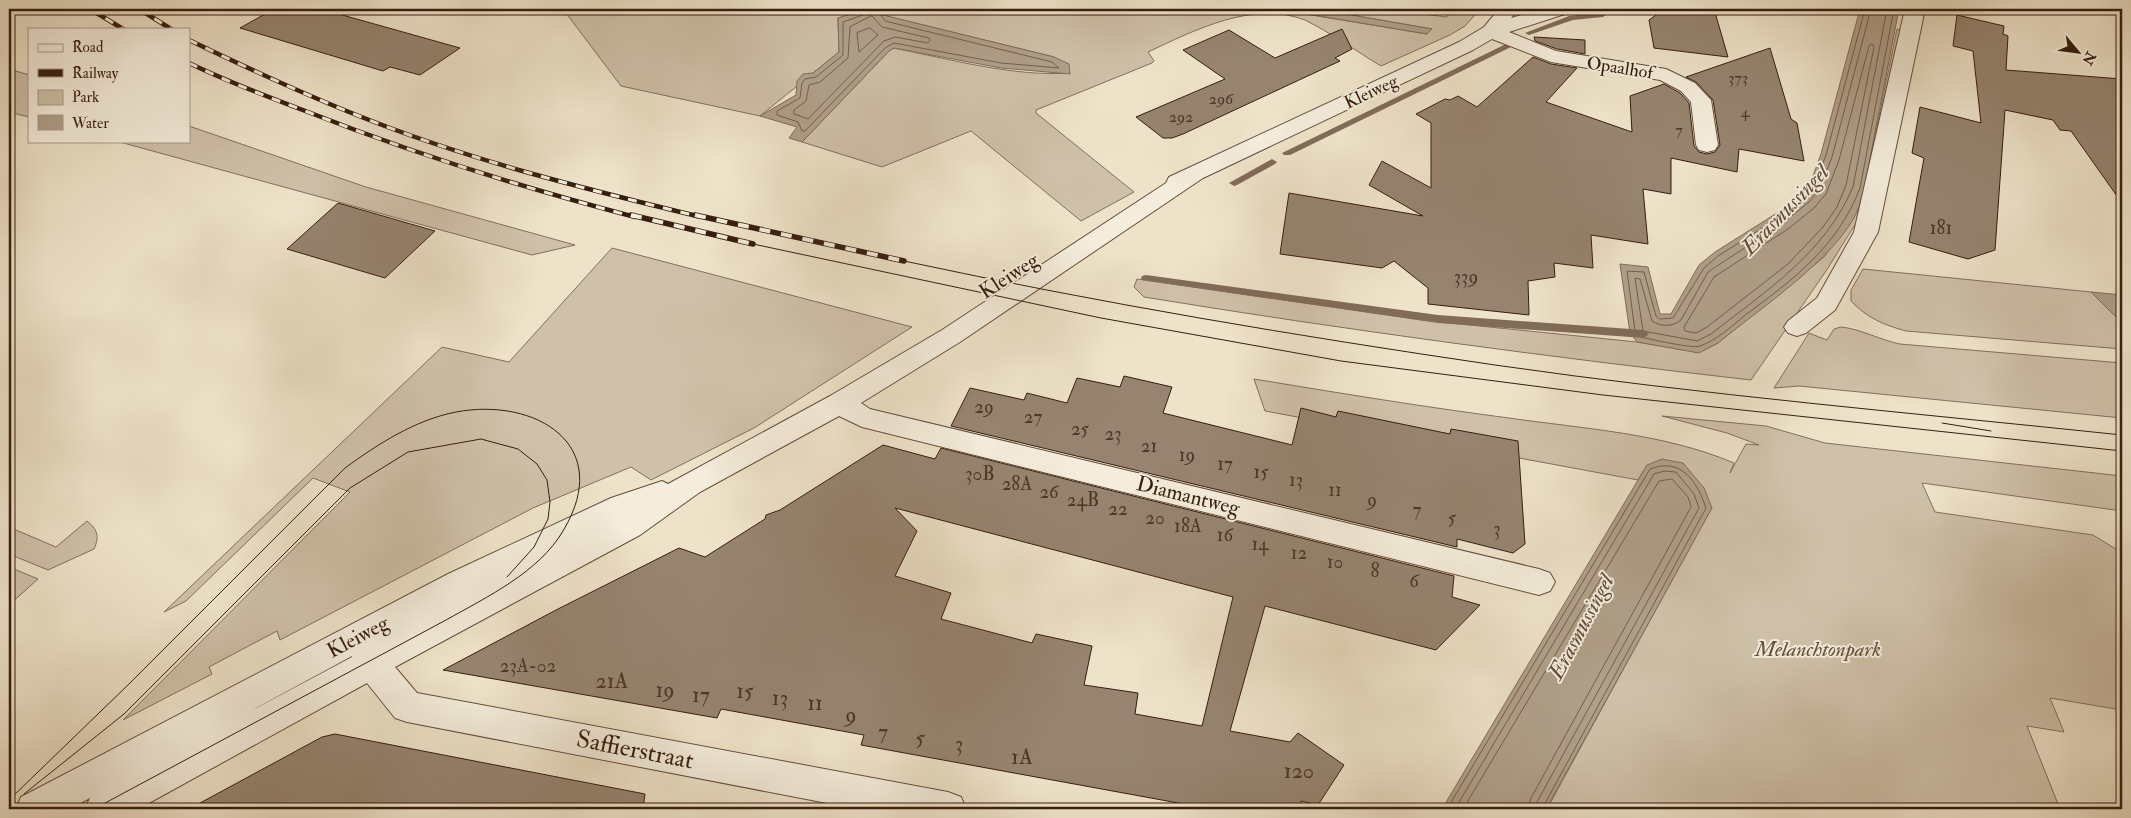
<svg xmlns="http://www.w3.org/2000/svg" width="2131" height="818" font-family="'IM FELL Double Pica',serif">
<rect width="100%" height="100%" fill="#eee3c9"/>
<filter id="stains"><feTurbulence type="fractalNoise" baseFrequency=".004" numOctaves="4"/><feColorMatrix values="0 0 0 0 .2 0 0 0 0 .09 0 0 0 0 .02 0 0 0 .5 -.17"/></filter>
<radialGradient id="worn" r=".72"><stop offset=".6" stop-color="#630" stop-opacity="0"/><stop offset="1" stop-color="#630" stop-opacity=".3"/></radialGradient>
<path fill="#cfc1a9" stroke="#836f5c" d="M563 9H868L838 18 839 52 760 116 621 86Z
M905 9H1275L1427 34 1432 29 1317 9H1383L1447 17 1449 9H1480L1465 26 1450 35 1381 66C1356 51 1331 33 1305 20 1253 0 1195 30 1148 52L1154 61 1152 63 1036 110V113L1134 192 1081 221 971 131 882 167 802 142 889 51 894 48C949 59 1014 77 1070 73L1054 57 882 15Z
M1897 29 1902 30 1863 212 1826 271 1751 380C1548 357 1346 330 1144 297L1134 287 1137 279 1430 321 1637 342 1699 352 1718 343 1824 257 1857 212 1864 189Z
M9 69 29 75V117L9 112Z
M189 126 366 187 575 245 532 255 116 141H189Z
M612 248 912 327 754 428 651 480 631 467 533 508 280 640 277 631 209 667 212 674 123 720 350 492 313 478 186 601 164 612 442 347 509 362Z
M1863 269 2091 292 2122 323V349L1906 331C1884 325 1867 318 1851 301V290Z
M1841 327C1861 329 1880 340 1900 344L2122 363V418L1799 386 1774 388 1809 333 1827 340 1834 329Z
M1254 379C1339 393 1424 407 1509 418 1585 429 1663 433 1734 463L1730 473 1746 444 1759 445 1727 433 1662 416 1766 426 1825 443 2122 476V511L1922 483 1935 512 2093 535 2119 551 2122 557V710L2050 698 2064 732 2027 726 2060 809H1547L1712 507 1647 465 1638 480 1265 411Z
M87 521C97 529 100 536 94 549L48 570 9 554V527L56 547Z
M9 567 38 579 9 605Z"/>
<path fill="#b0a08a" stroke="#806c59" d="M868 9H905L883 15 1054 57 1069 64 1070 74 1001 68 894 48 889 51 802 142 789 138 797 127 760 116 796 95 797 81 803 74 813 73 839 52 838 18Z
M1277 9H1317L1432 29 1427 34Z
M1860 9H1899L1864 189C1862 197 1860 205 1857 212 1835 259 1759 309 1718 343L1699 353 1637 342 1630 333 1620 264 1648 267 1660 314H1671L1699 265 1715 252 1777 213 1802 194 1810 184 1821 154Z
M2091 292 2122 295V323Z
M1662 459 1683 463 1704 488 1712 508 1546 809H1442L1647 465Z"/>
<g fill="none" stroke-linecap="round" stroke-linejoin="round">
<path stroke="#745e4c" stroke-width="1" d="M866 9 863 15 843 22V55L816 77 805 79 802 83 800 98 777 111V115L798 122 802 131H805L885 48 894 43 1001 63 1059 68 1052 62 885 21 880 14 886 9
M1865 9 1826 155 1814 187 1780 217 1718 256 1704 268 1673 318 1660 319 1656 316 1644 272 1627 271 1635 331 1640 337C1651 339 1692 349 1700 346 1717 340 1731 327 1744 316 1793 280 1838 246 1860 188L1894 9
M1871 9 1832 157 1819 190 1809 202 1784 222 1708 272 1681 320C1672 327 1662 327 1652 321L1640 279 1635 278 1643 331 1697 341 1711 334C1766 291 1825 253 1853 187L1887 9
M872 16 882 27 929 38 930 41 928 43 895 37 884 41 808 119 794 114V110L806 101 809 85 820 82 848 58 850 27Z
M870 28 878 35 859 52 857 33Z
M1872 44 1874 47 1846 185 1837 207 1823 227 1788 264 1707 327 1696 333 1685 331 1684 327 1714 277 1788 229 1814 208 1826 194 1839 160 1869 46Z
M1447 809 1650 469C1681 457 1697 481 1706 508L1542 809
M1455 809 1654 474 1664 471 1676 472 1694 494 1699 508 1537 802 1536 809
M1463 809 1659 481 1672 479 1688 497 1691 507 1531 798 1528 809"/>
<path fill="#806c59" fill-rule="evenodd" d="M1605 9H1614L1603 17 1573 20 1529 35 1525 33 1569 16 1598 13Z
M1506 44 1513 46 1290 155H1284L1282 153Z
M1272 159 1277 162 1275 164 1237 185 1234 186 1229 183Z
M1146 275 1438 315 1644 330 1649 334 1644 338 1438 323 1142 280 1141 278 1142 276Z"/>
</g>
<path fill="#968470" stroke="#371d0f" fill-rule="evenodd" d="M274 9H321L460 48 420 75 390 67 383 71 240 28Z
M1664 9H1714L1728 57 1654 48 1649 20Z
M1957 15 2004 26 2003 34 2008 36 2006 70 2122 79V203L2071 131 2060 130 2053 120 2005 110 1995 250 1968 259 1909 242 1924 158 1912 153 1920 107 1981 123 1973 51 1953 46Z
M1342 29 1352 49 1335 58 1340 61 1183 134 1172 138H1163L1136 117 1225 79 1183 50 1229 30 1275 58Z
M1534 37 1585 40V54L1557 49 1535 41Z
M1770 48 1791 119 1797 123 1804 161 1739 149 1737 172 1671 158V194L1643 189 1648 244 1591 235 1593 268 1554 263 1555 277 1528 281 1529 315 1428 304V288L1394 261 1382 268 1280 254 1289 193 1423 216 1369 185 1382 161 1431 188V123L1416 114 1445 99 1450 100 1458 96 1477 107 1533 57 1551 64 1577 68 1546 102 1632 132 1630 96 1664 84 1680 93 1689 103 1694 146 1699 152 1707 154 1715 152 1720 145 1713 100 1696 82 1686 77Z
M338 203 435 231 385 278 287 249Z
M1124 376 1172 387 1163 413 1292 445 1301 408 1336 417 1338 411 1450 434 1451 429 1518 441 1525 544 1513 553 1457 539V547L951 426 970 388 1024 400 1027 393 1067 403 1077 378 1120 387Z
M883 445 935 459 941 448 1454 576 1452 597 1480 605 1436 650 1265 606 1230 731 1290 742 1298 733 1344 765 1318 805 1301 801 1300 809H1211L861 745 864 735 721 709 717 718 443 670 556 610 679 548 705 557 765 519 766 515 780 510ZM895 508 1233 597 1202 726 1135 714 1138 693 1084 685 1092 646 1036 634 1032 643 941 619 951 593 895 576 917 531Z
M335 734 645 794 643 809H189L322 737Z"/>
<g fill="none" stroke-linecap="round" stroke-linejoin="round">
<g stroke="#654e3e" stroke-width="2">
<path id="minor" d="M1499 9H1518L1511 18 1542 9H1570L1568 13 1509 32 1556 51 1666 69 1695 83 1711 100 1718 145 1715 150 1707 152 1699 150 1696 145 1691 102 1681 91 1660 80 1551 62 1492 39 1473 50 1203 178 960 342 861 403 870 409 1539 569 1550 573 1555 582 1550 591 1539 595 862 427 839 416 700 492 640 535 395 667 417 693 948 792 961 797 966 809H858L407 722 395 718 367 683 138 809H85L90 798 69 809H16L21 797 448 574 611 498 662 481 668 484 830 396 942 330 1166 183 1169 177 1459 42 1484 27ZM352 656V657L243 715Z
M1905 9H1925L1878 232 1835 310 1806 333 1797 336 1788 333 1784 327 1788 321 1817 298 1854 232Z"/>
</g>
<use href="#minor" fill="#f4eddc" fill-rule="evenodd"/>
<path stroke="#371d0f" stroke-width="1" d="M753 244 1101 318 1341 361 1603 395 2122 451
M904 261C1100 303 1297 336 1495 365 1703 395 1913 413 2122 435
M1942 423 1991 431
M24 794 124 714 350 488 408 452 481 439 518 449 537 464 547 480 550 502 548 519 534 547 507 577
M9 800 129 684 345 468C378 444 415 420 456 412 536 397 615 445 563 531 539 572 487 597 446 620L94 809"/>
<g stroke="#371d0f" stroke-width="4.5">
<path id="rail-far1" d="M90 9 123 29
M139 9 171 29
M189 40C245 67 301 93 359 116 469 160 585 189 701 217
M189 63C228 82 268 97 308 112 415 154 524 188 635 217"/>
</g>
<g stroke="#371d0f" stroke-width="5.5">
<path id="rail" d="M631 215 753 244
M695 215 904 261"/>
</g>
<use href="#rail-far1" stroke="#f4eddc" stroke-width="3" stroke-dasharray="9" stroke-linecap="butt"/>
<use href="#rail" stroke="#f4eddc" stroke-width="4" stroke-dasharray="11" stroke-linecap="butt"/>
</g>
<g text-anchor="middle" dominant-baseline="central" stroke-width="4" stroke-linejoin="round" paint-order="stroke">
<g font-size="16" fill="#4f3727">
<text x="1738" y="78">373</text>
<text x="1221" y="99">296</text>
<text x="1745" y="112">4</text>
<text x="1181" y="117">292</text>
<text x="1679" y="130">7</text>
</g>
<g font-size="18" fill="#371d0f" stroke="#f4eddc">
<text transform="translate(1620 68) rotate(9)">Opaalhof</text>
<text transform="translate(1371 92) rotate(-25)">Kleiweg</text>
</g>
<g font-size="19" fill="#4f3727">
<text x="1941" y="228">181</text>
<text x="1466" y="277">339</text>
<text x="984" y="407">29</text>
<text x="1033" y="417">27</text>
<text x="1080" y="429">25</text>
<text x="1113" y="434">23</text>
<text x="1149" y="446">21</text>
<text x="1187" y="455">19</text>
<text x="1225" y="464">17</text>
<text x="1261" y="472">15</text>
<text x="980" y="474">30B</text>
<text x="1296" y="480">13</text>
<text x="1017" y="484">28A</text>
<text x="1335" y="490">11</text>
<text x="1049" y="492">26</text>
<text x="1083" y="500">24B</text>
<text x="1372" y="500">9</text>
<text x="1118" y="509">22</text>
<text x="1417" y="510">7</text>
<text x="1155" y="518">20</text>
<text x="1452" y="518">5</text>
<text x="1188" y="526">18A</text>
<text x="1497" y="529">3</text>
<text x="1225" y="535">16</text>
<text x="1260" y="544">14</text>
<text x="1299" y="553">12</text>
<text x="1335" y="562">10</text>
<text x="1375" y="571">8</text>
<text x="1414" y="581">6</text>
<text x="528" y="666">23A-02</text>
</g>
<g font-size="21" fill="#371d0f" stroke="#f4eddc">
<text transform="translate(1009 276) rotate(-33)">Kleiweg</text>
<text transform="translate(1188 496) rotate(14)">Diamantweg</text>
<text transform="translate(358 637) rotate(-28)">Kleiweg</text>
</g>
<g font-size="21" font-style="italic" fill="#654e3d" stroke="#f4eddc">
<text x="1818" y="649">Melanchtonpark</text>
</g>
<g font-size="22" font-style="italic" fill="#614b3a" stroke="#f4eddc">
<text transform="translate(1785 210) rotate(-46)">Erasmussingel</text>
<text transform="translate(1581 627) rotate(-62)">Erasmussingel</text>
</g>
<g font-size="22" fill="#4f3727">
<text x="612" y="681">21A</text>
<text x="665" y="690">19</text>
<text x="745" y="691">15</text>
<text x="701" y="695">17</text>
<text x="780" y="698">13</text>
<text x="815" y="703">11</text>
<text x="851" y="715">9</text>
<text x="883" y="732">7</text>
<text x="920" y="738">5</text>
<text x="959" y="744">3</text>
<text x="1022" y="757">1A</text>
<text x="1299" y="771">120</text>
</g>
<g font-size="25" fill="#371d0f" stroke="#f4eddc">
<text transform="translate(635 750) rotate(11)">Saffierstraat</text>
</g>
</g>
<rect width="2131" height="818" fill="none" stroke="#eee3c9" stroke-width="30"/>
<rect x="10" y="10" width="2111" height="798" fill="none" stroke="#371d0f" stroke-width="2.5"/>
<rect x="15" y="15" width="2101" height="788" fill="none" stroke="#371d0f"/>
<rect x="28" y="28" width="162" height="115" fill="#f4eddc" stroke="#a89a8a"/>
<rect x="38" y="44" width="25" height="8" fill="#f4eddc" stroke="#a89a8a"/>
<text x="72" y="52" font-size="15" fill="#371d0f">Road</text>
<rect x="38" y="69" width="25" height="8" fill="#371d0f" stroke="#a89a8a"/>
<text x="72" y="78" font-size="15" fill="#371d0f">Railway</text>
<rect x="38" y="90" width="25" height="15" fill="#cfc1a9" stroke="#a89a8a"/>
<text x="72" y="102" font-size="15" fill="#371d0f">Park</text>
<rect x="38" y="115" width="25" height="15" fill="#b0a08a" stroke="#a89a8a"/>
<text x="72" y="128" font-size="15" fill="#371d0f">Water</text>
<g transform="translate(2078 52) rotate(119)" stroke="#f4eddc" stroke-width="4" paint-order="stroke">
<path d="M0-4L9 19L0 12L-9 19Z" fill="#371d0f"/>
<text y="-8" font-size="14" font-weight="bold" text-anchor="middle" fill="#371d0f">N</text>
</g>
<rect width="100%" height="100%" filter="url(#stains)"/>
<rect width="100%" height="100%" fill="url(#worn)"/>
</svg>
